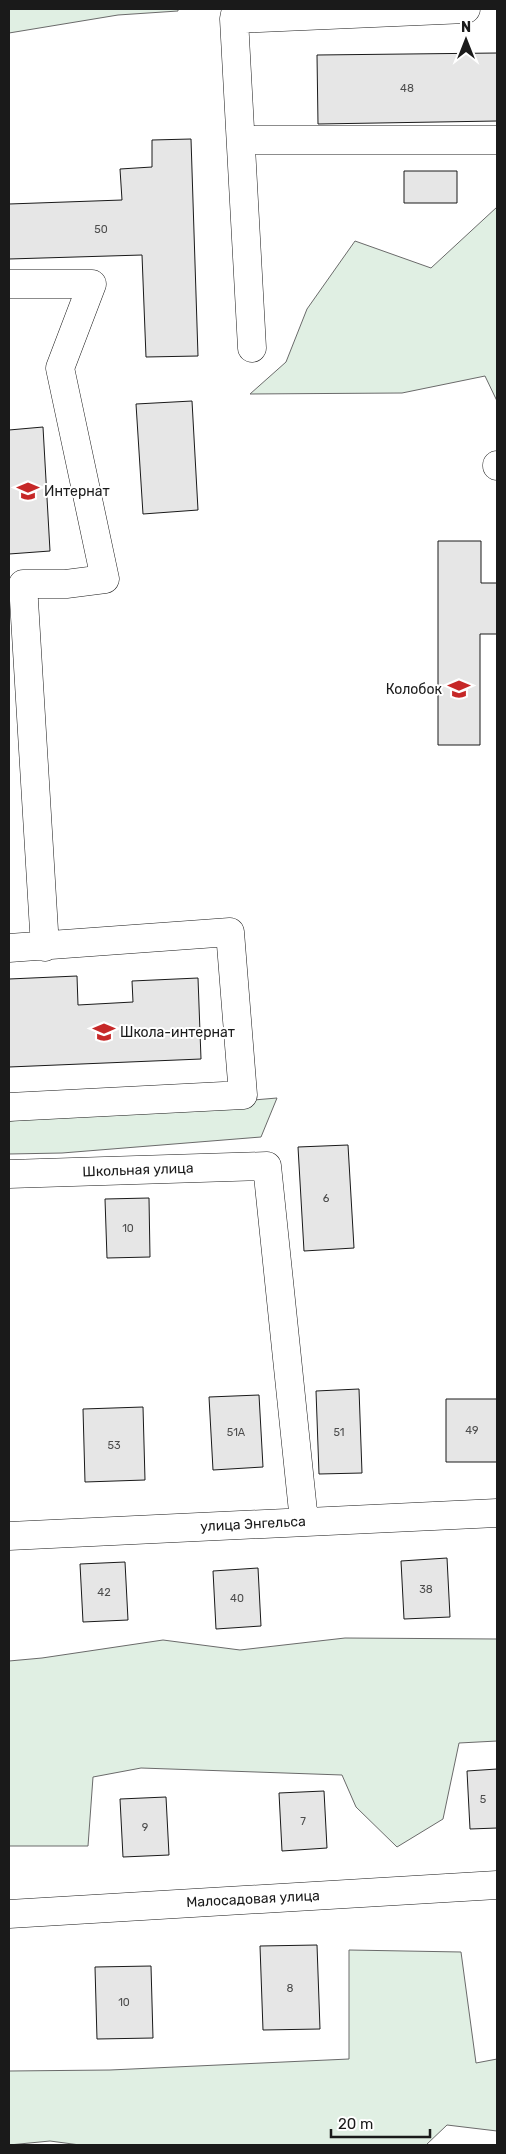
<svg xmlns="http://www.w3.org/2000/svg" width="506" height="2154" font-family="Rubik,sans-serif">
<rect width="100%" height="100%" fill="#fff"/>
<path fill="#e0efe3" stroke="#6a6a6a" d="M9 9H178V11L118 15 9 33Z
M497 207V401L485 376 402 393 250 394 286 362 307 309 355 241 431 268Z
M277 1098 261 1137 62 1153 9 1154V1121Z
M345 1638 497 1639V1741L459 1743 443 1819 397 1847 356 1807 342 1775 141 1768 93 1777 88 1846H9V1661L42 1658 163 1640 240 1650Z
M349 1950 461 1952 476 2063 497 2059V2131L447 2125 426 2145H80L50 2141 9 2145V2071L110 2070 349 2059Z"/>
<path fill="#e6e6e6" stroke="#1a1a1a" d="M497 53V121L318 124 317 55Z
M191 139 198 356 146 357 142 255 9 259V204L122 200 120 169 152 167V140Z
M404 171H457V203H404Z
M192 401 198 510 143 514 136 404Z
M43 427 50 551 9 554V430Z
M438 541H481V583H497V634H480V745H438Z
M77 976 78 1005 133 1002 132 981 198 978 201 1059 9 1067V979Z
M348 1145 354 1248 304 1251 298 1147Z
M149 1198 150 1257 107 1258 105 1199Z
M359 1389 362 1473 319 1474 316 1391Z
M259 1395 263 1467 213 1470 209 1397Z
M446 1399H497V1462H446Z
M143 1407 145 1480 85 1482 83 1409Z
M447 1558 450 1617 404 1619 401 1561Z
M125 1562 128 1620 83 1622 80 1564Z
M258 1568 261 1626 216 1629 213 1571Z
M497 1769V1828L470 1829 467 1771Z
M324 1791 327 1848 282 1851 279 1793Z
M166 1797 169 1855 123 1857 120 1799Z
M317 1945 320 2029 263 2030 260 1946Z
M151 1966 153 2038 97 2039 95 1967Z"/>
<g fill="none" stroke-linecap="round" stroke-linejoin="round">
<g stroke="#1a1a1a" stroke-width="29">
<path id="minor" d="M236 9 234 19 466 9
M234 19 252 348
M242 140H497
M9 284H92L60 368 105 579 66 584H23L45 947
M497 465V466
M9 948 230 932 243 1095 9 1107
M9 1174 267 1166 304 1521
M9 1536 497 1513
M9 1914 497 1885"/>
</g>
<use href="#minor" stroke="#fff" stroke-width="28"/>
</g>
<defs>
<g id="school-bare" transform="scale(1.725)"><path d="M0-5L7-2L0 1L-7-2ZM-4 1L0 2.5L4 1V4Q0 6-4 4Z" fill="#c62828" stroke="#fff" stroke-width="2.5" paint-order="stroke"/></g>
</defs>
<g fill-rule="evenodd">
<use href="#school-bare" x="28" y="491"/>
<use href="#school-bare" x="459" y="689"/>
<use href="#school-bare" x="104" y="1032"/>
</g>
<g text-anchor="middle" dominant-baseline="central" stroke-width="4" stroke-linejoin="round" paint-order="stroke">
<g font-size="11" fill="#4d4d4d">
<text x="407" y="88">48</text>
<text x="101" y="229">50</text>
<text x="326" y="1198">6</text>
<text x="128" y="1228">10</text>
<text x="472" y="1430">49</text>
<text x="236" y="1432">51А</text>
<text x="339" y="1432">51</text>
<text x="114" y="1445">53</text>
<text x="426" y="1589">38</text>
<text x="104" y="1592">42</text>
<text x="237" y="1598">40</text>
<text x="483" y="1799">5</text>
<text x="303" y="1821">7</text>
<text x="145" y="1827">9</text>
<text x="290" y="1988">8</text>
<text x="124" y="2002">10</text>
</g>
<g font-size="14" fill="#1a1a1a" stroke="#fff" text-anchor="start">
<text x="44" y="491">Интернат</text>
<text x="442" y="689" text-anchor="end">Колобок</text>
<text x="120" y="1032">Школа-интернат</text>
</g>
<g font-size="14" fill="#1a1a1a" stroke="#fff">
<text transform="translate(138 1170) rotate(-2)">Школьная улица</text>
<text transform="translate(253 1524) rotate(-3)">улица Энгельса</text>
<text transform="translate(253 1899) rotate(-3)">Малосадовая улица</text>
</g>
</g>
<rect width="506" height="2154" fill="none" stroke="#1a1a1a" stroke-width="20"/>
<g transform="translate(466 40)" stroke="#ffffff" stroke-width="4" paint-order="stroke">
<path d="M0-4L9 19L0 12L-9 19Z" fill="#1a1a1a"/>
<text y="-8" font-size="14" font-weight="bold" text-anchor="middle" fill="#1a1a1a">N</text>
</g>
<path d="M331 2129v8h99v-8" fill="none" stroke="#1a1a1a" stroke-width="2.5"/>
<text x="338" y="2129" font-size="15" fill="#1a1a1a" stroke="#ffffff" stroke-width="4" paint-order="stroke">20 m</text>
</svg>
